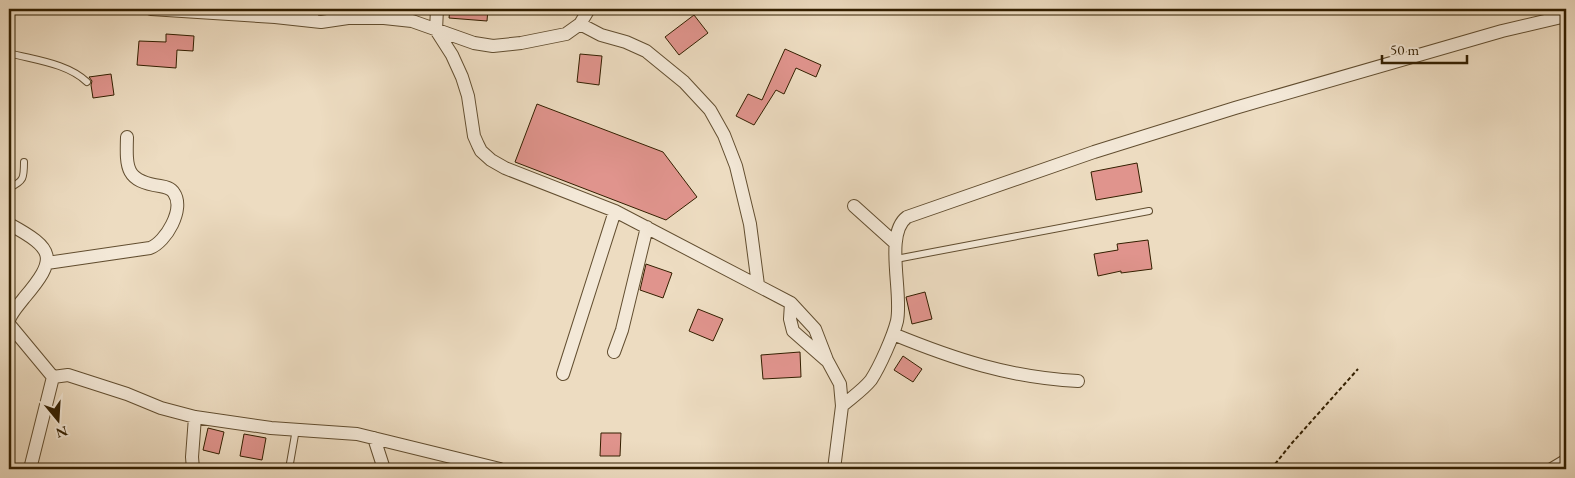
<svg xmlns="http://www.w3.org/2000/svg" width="1575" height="478" font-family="'EB Garamond',serif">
<rect width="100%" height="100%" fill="#eddcc1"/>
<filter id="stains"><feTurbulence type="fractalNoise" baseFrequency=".004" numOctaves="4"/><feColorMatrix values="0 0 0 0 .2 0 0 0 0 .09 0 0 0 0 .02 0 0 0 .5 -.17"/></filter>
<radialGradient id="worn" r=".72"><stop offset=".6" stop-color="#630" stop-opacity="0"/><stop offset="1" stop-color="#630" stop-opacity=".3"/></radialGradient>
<path fill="#e0948d" stroke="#331f00" d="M450 9H488L487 21 449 18Z
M694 15 708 33 679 55 665 37Z
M166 34 194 36 193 51 177 50 176 68 137 65 139 41 166 42Z
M785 49 821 65 816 77 796 68 784 94 776 90 754 125 736 116 748 94 762 100Z
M580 54 602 56 599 85 577 82Z
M111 74 114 95 93 98 91 85 92 81 89 77Z
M537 104 663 152 697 197 666 220 515 162Z
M1137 163 1142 192 1096 200 1091 172Z
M1148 240 1152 269 1121 273V271L1098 276 1094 254 1118 250 1117 244Z
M646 264 672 273 663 298 640 290Z
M925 292 932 319 912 324 906 297Z
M698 309 723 319 713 341 689 331Z
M800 352 801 377 763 379 761 355Z
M903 356 922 369 913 382 894 370Z
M208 428 224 432 219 454 203 450Z
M601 433H621L620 456H600Z
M244 434 266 438 262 460 240 456Z"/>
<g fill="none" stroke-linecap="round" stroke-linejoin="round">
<g stroke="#624e30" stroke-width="8">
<path id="service" d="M313 21 317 9
M9 53C34 60 67 63 87 82
M9 188C24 181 24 178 24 162
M896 259 1149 211
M289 469 296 429
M1546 469 1566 457"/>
</g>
<g stroke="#624e30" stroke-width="14">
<path id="minor" d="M151 9 275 17 321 22 348 18H384L412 21 474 43 493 46 521 43 566 34 580 24 589 9
M437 9 436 30 452 55 462 77 468 96 474 136 478 145 481 151 491 160 505 168 615 211 791 303 815 329 827 360 840 384 842 406 834 469
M580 24 601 35 626 42 646 51 684 82 710 110 724 135 736 166 750 224 758 285
M854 206 894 242
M9 224C55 249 58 258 24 298 18 306 12 312 9 320
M47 263 150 248C166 242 185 209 174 193 171 188 166 187 160 186 126 181 126 169 127 137
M791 303 790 319 793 331 826 360
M9 324 53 377 68 375 127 394 161 408 195 417 271 428 357 434 500 469
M893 334C954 359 1011 378 1078 381
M614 352 622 330 647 227
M563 374 615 211
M842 406C851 398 863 390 871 380 880 366 893 337 897 321 903 293 884 234 907 217L1094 152 1235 108 1502 31 1566 16
M374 438 384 469
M30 469 53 377
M193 469 192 457 195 417"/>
</g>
<path stroke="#331f00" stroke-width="2" stroke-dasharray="4 2.5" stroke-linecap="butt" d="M1271 469 1292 443 1358 369"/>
<use href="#service" stroke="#f3e8d7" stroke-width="6"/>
<use href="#minor" stroke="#f3e8d7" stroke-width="12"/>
</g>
<rect width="1575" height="478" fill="none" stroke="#eddcc1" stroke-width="30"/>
<rect x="10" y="10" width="1555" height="458" fill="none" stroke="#331f00" stroke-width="2.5"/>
<rect x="15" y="15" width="1545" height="448" fill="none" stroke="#331f00"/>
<g transform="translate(58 420) rotate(162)" stroke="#f3e8d7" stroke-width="4" paint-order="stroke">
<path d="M0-4L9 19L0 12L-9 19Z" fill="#331f00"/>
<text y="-8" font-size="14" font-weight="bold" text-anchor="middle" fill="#331f00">N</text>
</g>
<path d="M1382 55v8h85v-8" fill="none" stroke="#331f00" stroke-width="2.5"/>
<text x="1390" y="55" font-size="15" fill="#331f00" stroke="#f3e8d7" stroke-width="4" paint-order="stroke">50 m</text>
<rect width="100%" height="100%" filter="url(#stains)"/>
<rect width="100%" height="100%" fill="url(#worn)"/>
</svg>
